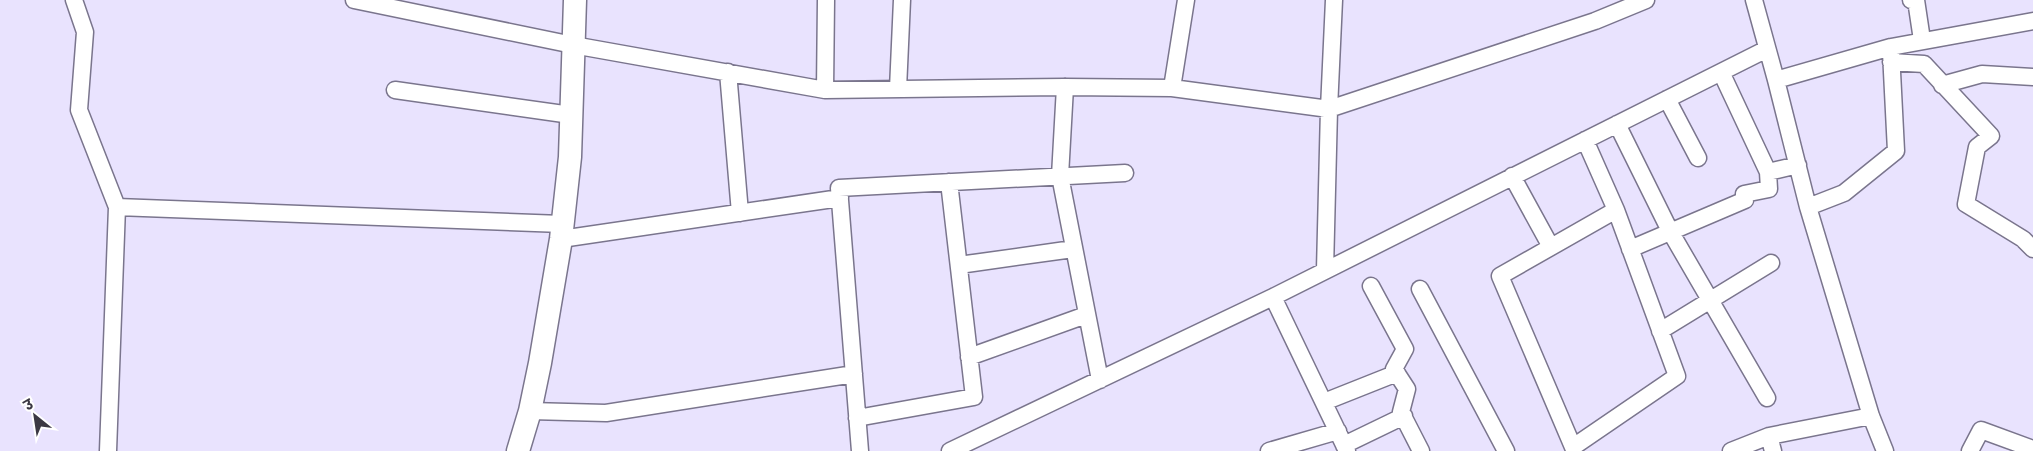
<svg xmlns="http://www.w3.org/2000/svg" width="2033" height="451" font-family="Poppins,'Noto Sans Devanagari',sans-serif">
<rect width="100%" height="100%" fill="#e9e3fe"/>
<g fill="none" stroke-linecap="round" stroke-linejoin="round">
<g stroke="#7a758d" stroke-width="19">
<path id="street" d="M74 0 85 32 79 110 117 207 108 451
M354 0 573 45 825 90 1065 87 1172 88 1329 109 1595 21 1646 0
M1754 0 1776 80 1808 207 1871 416 1885 451
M1911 0H1916L1922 40
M1891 62 1924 64 1991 136 1977 147 1966 204 2023 239 2033 249
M728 72 740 213
M1721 72 1768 172
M1776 80 1891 47 2033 21
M1942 85 1982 74 2033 77
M1065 87 1060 176 1100 380
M1172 88 1186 0
M898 89 902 0
M395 90 571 115
M825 90 826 0
M1667 99 1698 158
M1617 124 1670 231 1767 398
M1585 140 1616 210 1677 376 1573 447 1500 276 1616 210
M1512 176 1551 247
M117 207 562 224
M1808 207 1844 193 1896 151 1891 52
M561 239 840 198
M1630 249 1745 200 1744 194 1769 189 1768 172 1798 165
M959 265 1073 249
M1325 270 1329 109 1334 0
M1371 286 1405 349 1394 369 1407 389 1401 412 1421 451
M1420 289 1506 451
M1273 297 1347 451
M1660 331 1771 263
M969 357 1086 315
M1324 402 1397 373
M530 411 606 413 854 374
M857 418 974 397 949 182
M1769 436 1773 451
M1344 445 1404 416
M860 451 839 188 1125 173
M950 451 1273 297 1767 49
M1269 451 1338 431
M1731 451 1769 436 1871 416
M1970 451 1981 430 2033 449"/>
</g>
<g stroke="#7a758d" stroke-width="25">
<path id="secondary" d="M518 451 530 411 540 363 561 239 570 157 575 0"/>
</g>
<use href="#street" stroke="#fff" stroke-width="16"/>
<use href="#secondary" stroke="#fff" stroke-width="22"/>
</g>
<g transform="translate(35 416) rotate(330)" stroke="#ffffff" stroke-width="4" paint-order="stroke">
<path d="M0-4L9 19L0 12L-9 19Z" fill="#3b3843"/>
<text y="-8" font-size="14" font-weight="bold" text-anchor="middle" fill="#3b3843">उ</text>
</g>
</svg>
